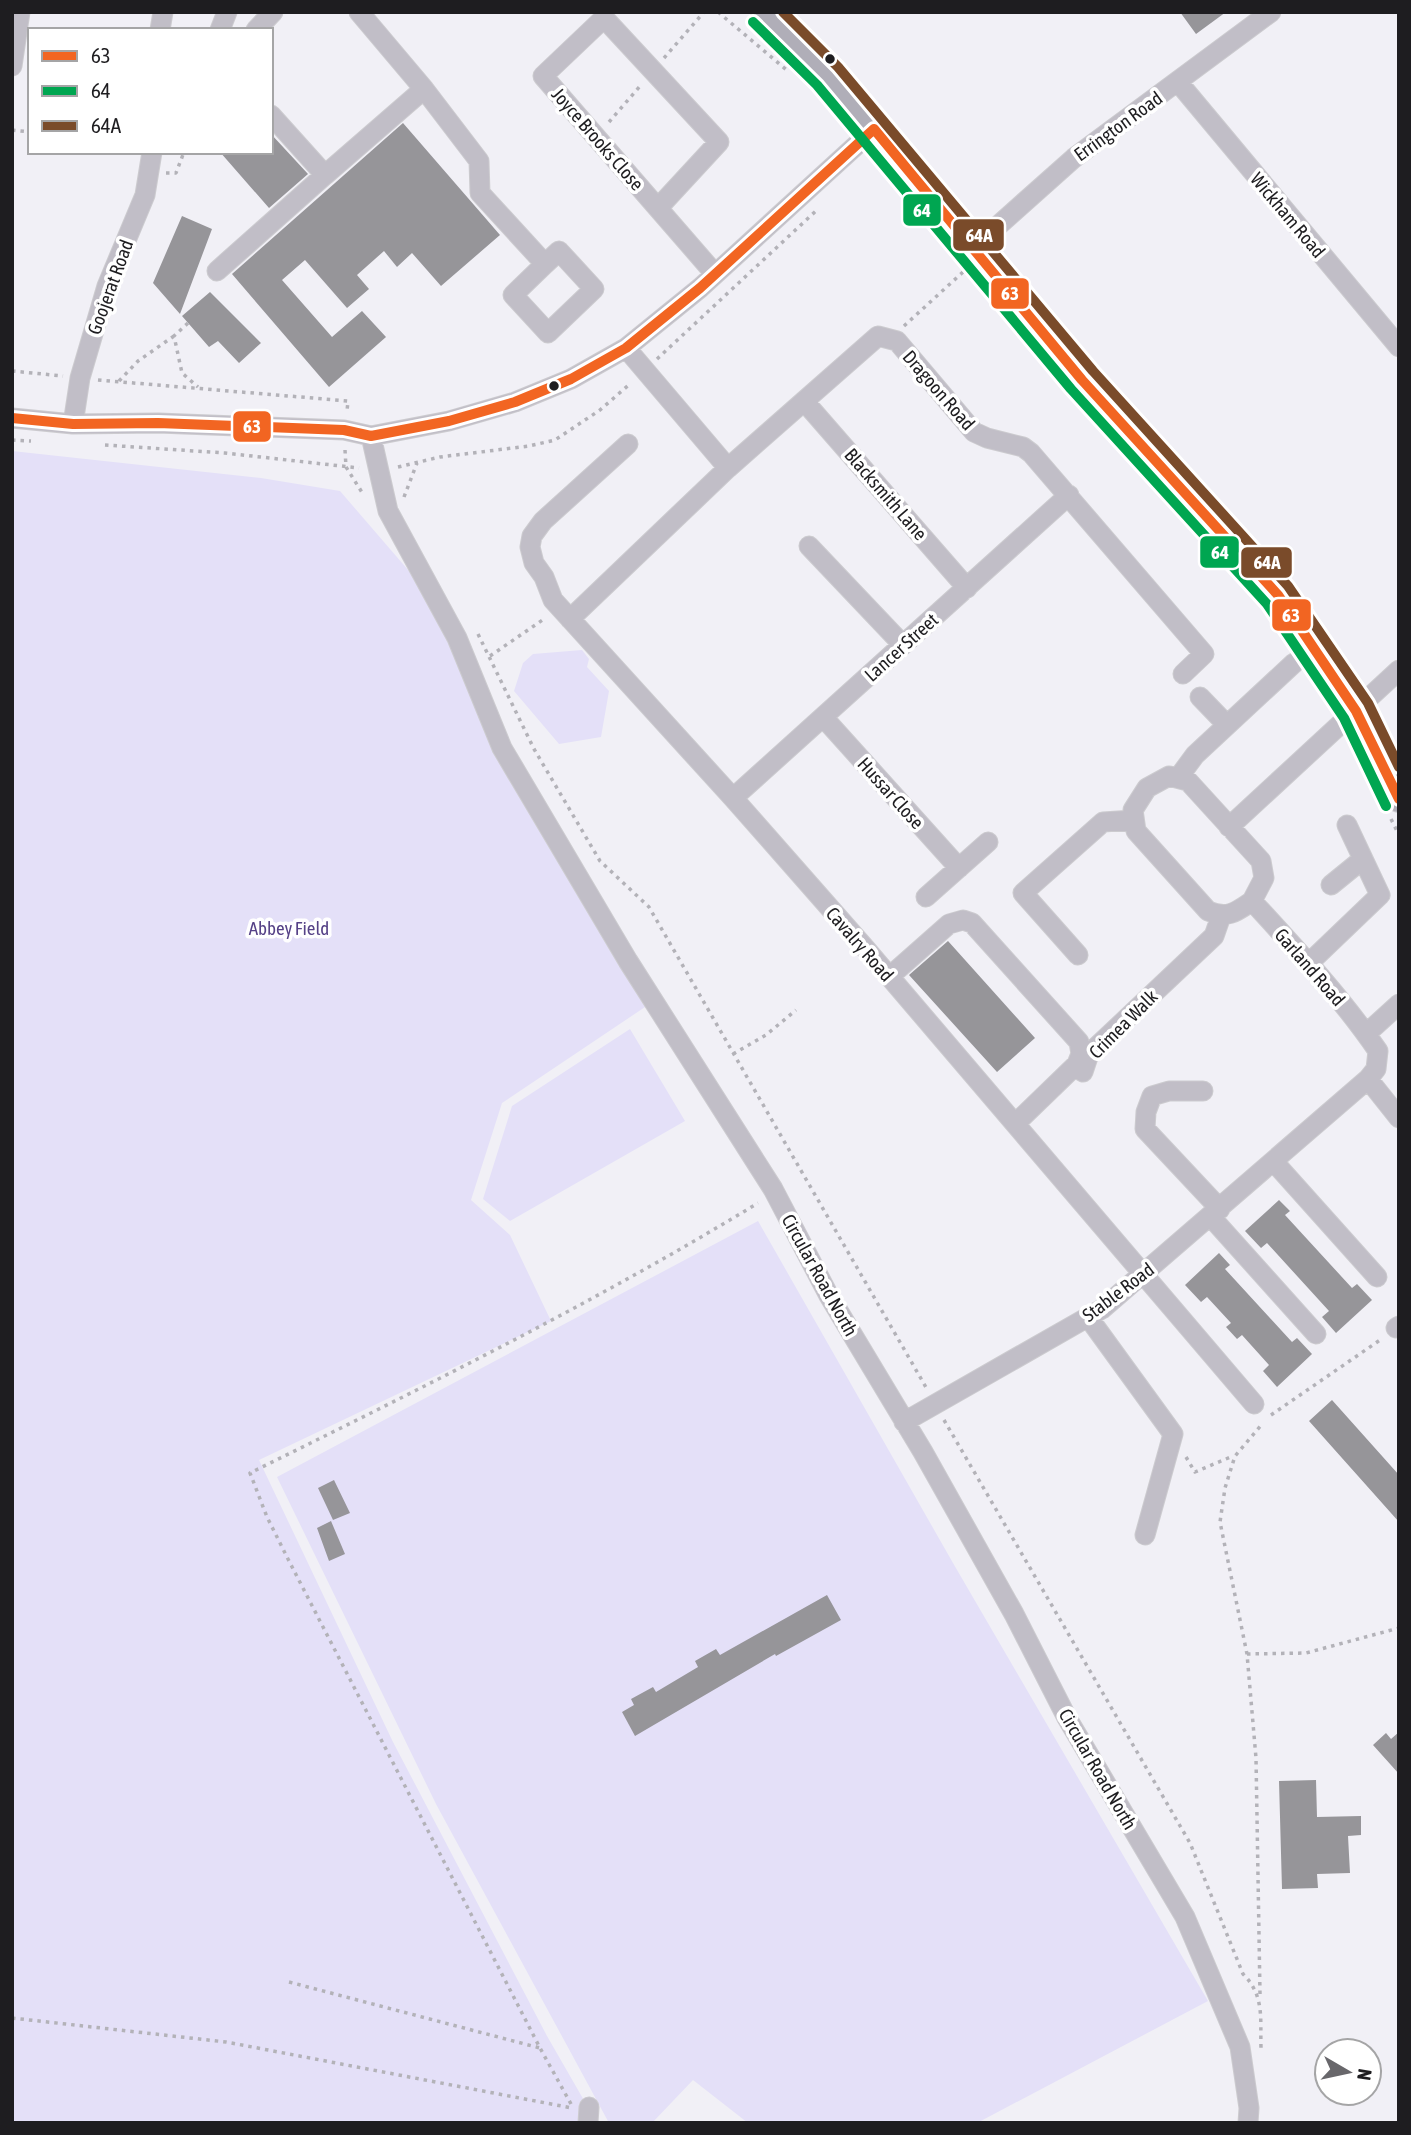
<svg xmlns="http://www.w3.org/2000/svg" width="1411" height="2135" font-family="'Asap Condensed',sans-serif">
<rect width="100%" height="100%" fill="#f1f0f6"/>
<path fill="#e4e0f8" d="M12 451 261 478 340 491 440 607 511 760 657 999 502 1103 471 1200 510 1235 551 1321 259 1460 393 1742 547 2036 597 2123H12Z
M582 650 589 659 587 667 609 691 601 737 559 744 514 691 523 663 533 654Z
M630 1029 685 1121 510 1221 483 1199 512 1106Z
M758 1221 953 1563 1208 2001 977 2123H748L693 2080 652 2123H609L436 1804 277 1477Z"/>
<path fill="#969599" d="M1180 12H1226L1196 34Z
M403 123 500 235 441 286 412 253 397 267 384 251 357 275 369 289 347 308 305 260 282 280 332 337 362 311 386 337 329 387 232 274Z
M271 134 308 174 269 208 220 152H271Z
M182 216 212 229 180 314 153 283Z
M210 292 261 343 239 363 218 341 209 347 182 316Z
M948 941 1035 1038 997 1072 909 975Z
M1279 1200 1290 1211 1285 1215 1352 1288 1357 1284 1372 1300 1336 1333 1322 1317 1329 1311 1267 1243 1261 1248 1245 1231Z
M1219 1253 1230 1265 1225 1269 1292 1342 1297 1338 1312 1354 1277 1387 1263 1371 1269 1365 1242 1335 1237 1339 1226 1327 1231 1323 1207 1297 1201 1302 1185 1285Z
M1332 1400 1399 1475V1522L1309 1421Z
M334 1480 350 1513 333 1520 318 1488Z
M331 1521 345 1554 329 1561 317 1528Z
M827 1595 841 1620 776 1656 775 1654 635 1736 622 1712 634 1705 631 1699 653 1687 656 1692 698 1667 695 1661 716 1649 720 1655Z
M1399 1732V1774L1373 1745 1386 1733 1391 1739Z
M1316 1780 1317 1817 1361 1816V1835L1348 1836 1350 1873 1317 1874 1318 1888 1282 1889 1279 1781Z"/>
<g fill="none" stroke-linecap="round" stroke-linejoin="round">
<g stroke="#cccbcf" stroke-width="21">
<path id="minor" d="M359 12 424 89 479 161 480 193 545 264 559 251 594 289 548 333 513 295 545 264
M160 30 163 12
M220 30 227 12
M256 30 273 12
M12 66 20 12
M1178 82 1399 347
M271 115 325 175 424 89
M658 208 719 142 604 18 543 76C601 142 658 208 715 274
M973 248 1074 158 1271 12
M217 271 325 175
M626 348 728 468
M804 401 967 588
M12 418 73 424 158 423 344 430 371 436 449 421 515 402 571 379 626 348 700 288 874 129
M73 424 80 378 107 286 145 195 152 152
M371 436 388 511 457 638 502 748 628 961 773 1189 828 1294 923 1452 1014 1614 1067 1718 1185 1917 1240 2047 1249 2108 1248 2123
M628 444 543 521 532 536 530 547 534 563 544 577 553 600 733 798 865 948 1254 1404
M809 546 903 645
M570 619 728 468 878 336 897 341 974 432 987 438 1023 447 1031 453 1204 654 1183 674
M1200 697 1227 725
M823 717 959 868
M1178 778 1195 755 1294 663
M733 798 1069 495
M1229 827 1399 670
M1331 885 1363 859
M926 897 988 842
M1078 955 1023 893 1103 822 1134 820
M1309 963 1380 895 1347 825
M889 977 949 924 963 920 972 923 1079 1042 1081 1054 1077 1064 1016 1123
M1366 1034 1399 1004
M1083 1072 1089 1054 1214 936 1221 916
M1368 1079 1399 1118
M1203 1091H1169L1152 1096 1146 1112 1145 1129 1220 1209
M1274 1162 1377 1277
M1211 1217 1316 1334
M1088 1317 1173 1434 1145 1535
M1396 1328 1399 1326
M904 1422 1102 1309 1368 1079 1376 1069 1378 1051C1341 997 1296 949 1252 901 1236 912 1228 919 1208 911L1136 831 1133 810 1147 788 1169 776 1188 781 1261 861 1264 878 1252 901
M588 2123 589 2107"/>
</g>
<g stroke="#cccbcf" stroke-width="26">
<path id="major" d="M763 12 827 76 1082 380 1278 595 1356 711 1399 800"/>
</g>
<path stroke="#b3b2b8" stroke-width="3.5" stroke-dasharray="3.5 5" stroke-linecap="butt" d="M718 12 789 72
M664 58 704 12
M609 122 641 85
M12 130 30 132
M166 173H176L184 152
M188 323 174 336 182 373 198 387
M904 326 963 272
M657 359 818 209
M12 371 63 376
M98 380 348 401 347 411
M119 381 138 361 174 336
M12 440 31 441
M105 445 225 453 359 468
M345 450 346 467 363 494
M398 467 440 457 529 446 555 440 600 410 631 383
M404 497 417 463
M478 634 534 749 600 861 649 907 927 1389
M490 656 544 619
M1391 819 1399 835
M733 1054 766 1035 796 1010
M1271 1415 1383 1338
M944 1420 1190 1843 1243 1974C1265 1996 1260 2019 1261 2048
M1186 1457 1195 1472 1233 1456
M1247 1654 1306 1653 1399 1628
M289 1982 540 2048
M1260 1994 1256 1758 1247 1654 1220 1522 1225 1488 1235 1456 1263 1423
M12 2018 226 2042 572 2108
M571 2104 540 2048 288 1559 267 1517 250 1473C422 1388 594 1303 758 1203"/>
<use href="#minor" stroke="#c1bec7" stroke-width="19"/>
<use href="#major" stroke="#b0aeb8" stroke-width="24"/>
<g stroke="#fff" stroke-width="16">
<path id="bus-1" d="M874 129 1082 380 1278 595 1356 711 1399 799
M12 418 73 424 158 423 344 430 371 436 449 421 515 402 571 379 626 348 700 288 874 129"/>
</g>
<g stroke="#fff" stroke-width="16">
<path id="bus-2" d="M753 22 817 85 1071 389 1267 604 1344 718 1386 806"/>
</g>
<g stroke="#fff" stroke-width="16">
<path id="bus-3" d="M783 12 838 67 1093 371 1288 586 1368 703 1399 767"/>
</g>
<use href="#bus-1" stroke="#f26522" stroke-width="10"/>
<use href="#bus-2" stroke="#00a651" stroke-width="10"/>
<use href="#bus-3" stroke="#7a4b2a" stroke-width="10"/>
</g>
<g fill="#1e1d20" stroke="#fff" stroke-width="2.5">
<circle cx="830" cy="59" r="6"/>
<circle cx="554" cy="386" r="6"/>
</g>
<g text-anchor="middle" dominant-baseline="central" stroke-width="7" stroke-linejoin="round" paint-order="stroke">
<g font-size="19" fill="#1e1d20" stroke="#fff">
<text transform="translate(1118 126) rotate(-36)">Errington Road</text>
<text transform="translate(598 139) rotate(49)">Joyce Brooks Close</text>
<text transform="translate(1288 215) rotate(50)">Wickham Road</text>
<text transform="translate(110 287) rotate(-70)">Goojerat Road</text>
<text transform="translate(939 390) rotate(49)">Dragoon Road</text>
<text transform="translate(886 494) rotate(49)">Blacksmith Lane</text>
<text transform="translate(901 647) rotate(-42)">Lancer Street</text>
<text transform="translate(891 793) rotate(48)">Hussar Close</text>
<text transform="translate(860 944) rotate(49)">Cavalry Road</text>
<text transform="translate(1310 967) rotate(49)">Garland Road</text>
<text transform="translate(1123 1024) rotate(-45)">Crimea Walk</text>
<text transform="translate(820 1275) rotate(61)">Circular Road North</text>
<text transform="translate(1118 1292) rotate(-37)">Stable Road</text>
<text transform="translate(1098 1769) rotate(60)">Circular Road North</text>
</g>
<g font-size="19" fill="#564287" stroke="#fff">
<text x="289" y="928">Abbey Field</text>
</g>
</g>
<g stroke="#fff" stroke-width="2.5">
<rect x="902" y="193" width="40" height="34" rx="7" fill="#00a651"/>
<rect x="952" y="218" width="53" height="34" rx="7" fill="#7a4b2a"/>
<rect x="990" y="277" width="40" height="33" rx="7" fill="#f26522"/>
<rect x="232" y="410" width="40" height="33" rx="7" fill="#f26522"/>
<rect x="1199" y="535" width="41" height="34" rx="7" fill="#00a651"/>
<rect x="1240" y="546" width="53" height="33" rx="7" fill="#7a4b2a"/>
<rect x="1271" y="598" width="41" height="34" rx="7" fill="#f26522"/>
</g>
<g font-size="19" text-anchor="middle" font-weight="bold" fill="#fff">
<text x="922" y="217">64</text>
<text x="979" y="242">64A</text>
<text x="1010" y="300">63</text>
<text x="252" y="433">63</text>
<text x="1220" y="559">64</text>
<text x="1267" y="569">64A</text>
<text x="1291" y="622">63</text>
</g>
<rect width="1411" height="2135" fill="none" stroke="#1e1d20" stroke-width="28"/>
<rect x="28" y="28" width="245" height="126" fill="#ffffff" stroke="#a5a5a6" stroke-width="2"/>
<rect x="42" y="51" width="35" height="10" fill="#f26522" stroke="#a5a5a6" stroke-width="2"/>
<text x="91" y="63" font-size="21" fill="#1e1d20">63</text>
<rect x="42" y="86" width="35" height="10" fill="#00a651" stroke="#a5a5a6" stroke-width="2"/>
<text x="91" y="98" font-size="21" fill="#1e1d20">64</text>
<rect x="42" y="121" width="35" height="10" fill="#7a4b2a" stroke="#a5a5a6" stroke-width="2"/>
<text x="91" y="133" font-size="21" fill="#1e1d20">64A</text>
<g transform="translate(1348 2072) rotate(99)"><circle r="33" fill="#ffffff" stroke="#a5a5a6" stroke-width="2"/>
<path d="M0-5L12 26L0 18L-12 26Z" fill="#68676b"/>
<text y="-10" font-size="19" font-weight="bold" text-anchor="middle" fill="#1e1d20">N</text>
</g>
</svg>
